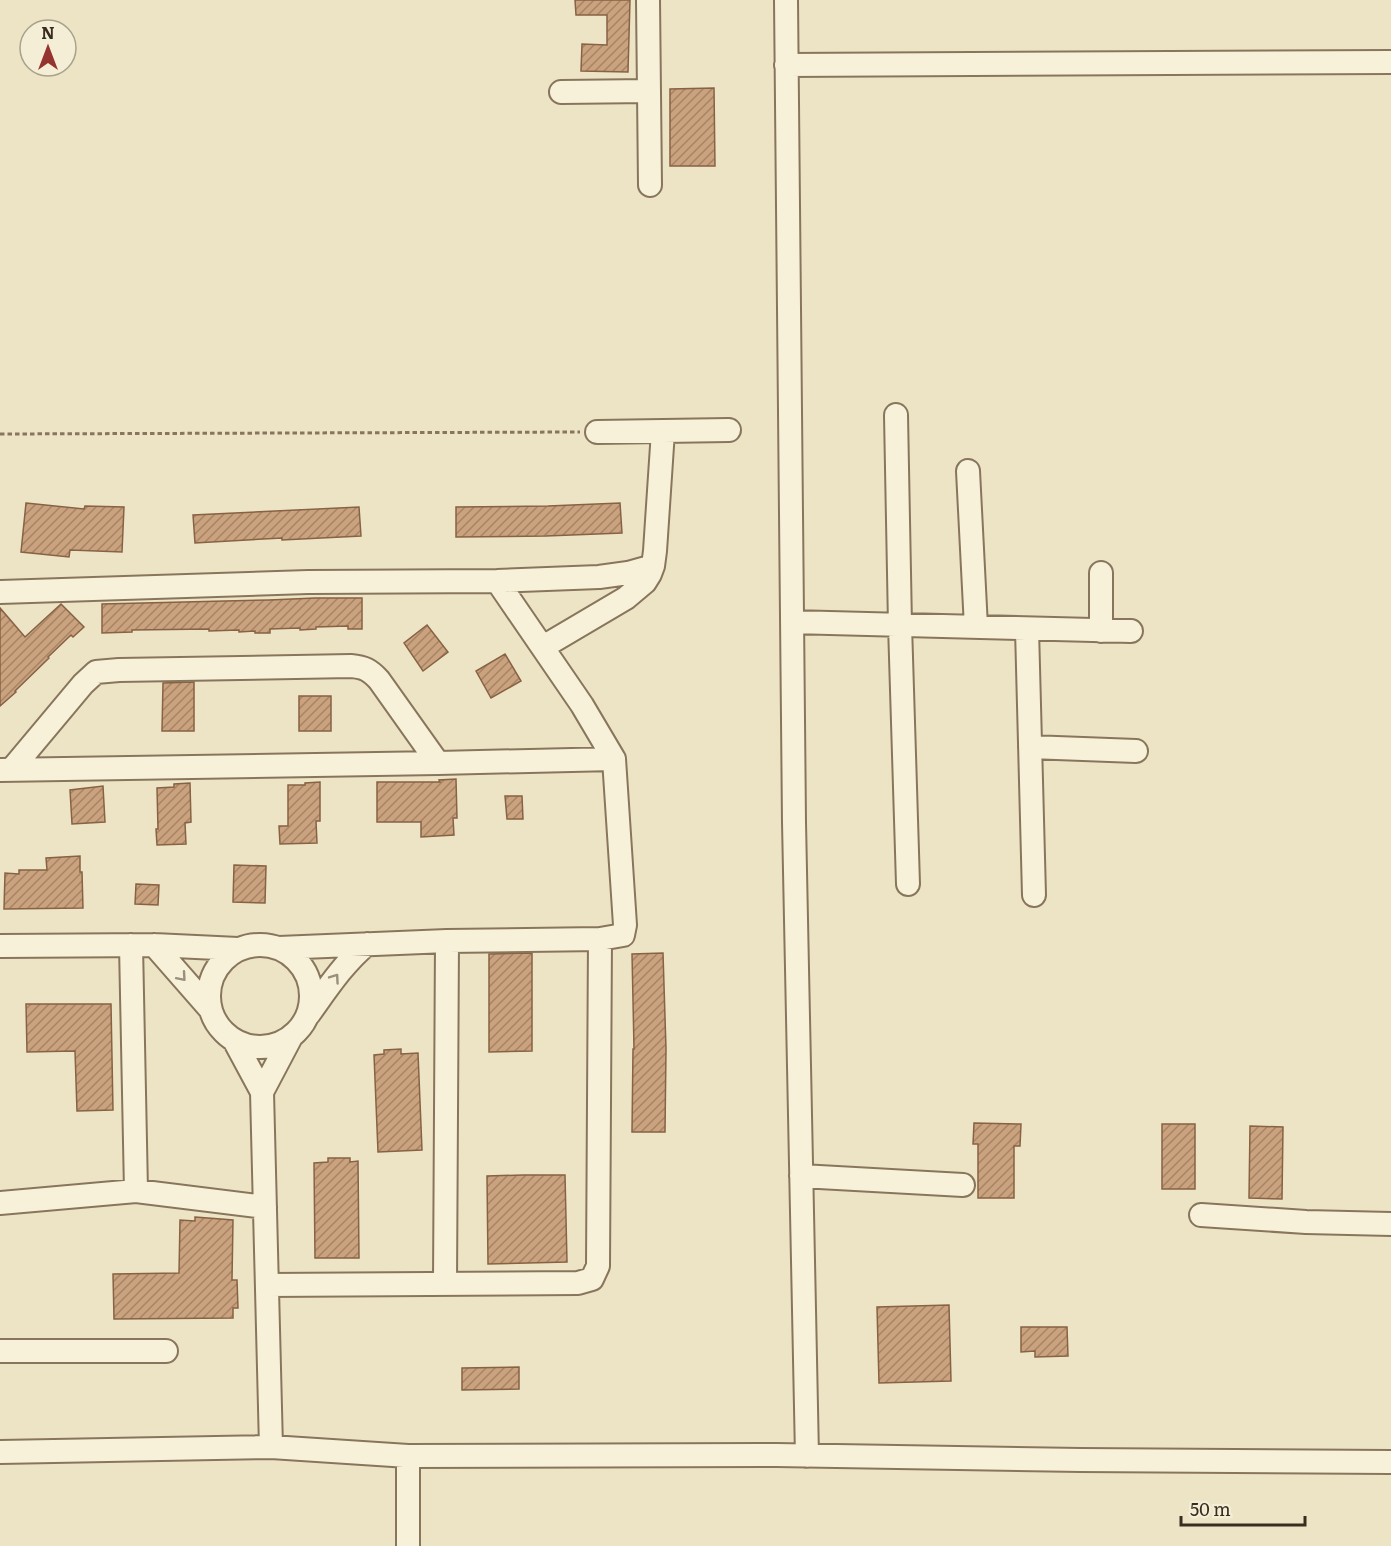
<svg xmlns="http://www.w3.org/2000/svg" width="1391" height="1546" font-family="Literata,serif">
<defs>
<pattern id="building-hatch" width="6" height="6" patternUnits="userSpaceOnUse" patternTransform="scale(1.5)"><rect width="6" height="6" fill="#caa27e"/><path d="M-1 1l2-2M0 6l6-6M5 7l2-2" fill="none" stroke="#a58467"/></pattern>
</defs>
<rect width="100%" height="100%" fill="#ede4c6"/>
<path fill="url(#building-hatch)" stroke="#876243" stroke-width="1.5" d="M575 0H630L628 72 581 71 582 44 607 45V15H576Z
M714 88 715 166H670V89Z
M26 503 84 509 85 506 124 507 122 552 70 550 69 557 21 552Z
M620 503 622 533 546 536 456 537V507L548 506Z
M359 507 361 536 282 540V538L195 543 193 515Z
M315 598H362V629H348V626L316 627V629L300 630V628L270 629V633H255V631L239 632V630L209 631V629L132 630V632L102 633V604L269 600Z
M61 604 84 627 73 637 71 635 48 657 49 658 15 691 16 692 0 706V608L25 637Z
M427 625 448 652 423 671 404 643Z
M505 654 521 681 491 698 476 671Z
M194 682V731H162L163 683Z
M299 696H331V731H299Z
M456 779 457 818H453L454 835 421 837V822H377V782H440L439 780Z
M320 782V821H316L317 843 280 844 279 826H288V785H305V783Z
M190 783 191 822 185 823 186 844 157 845 156 829H158L157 788 174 787V784Z
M103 786 105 822 72 824 70 790Z
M505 796H522L523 819H507Z
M80 856V872H82L83 908 4 909 5 873 19 874V870H47L46 858Z
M234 865 266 866 265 903 233 902Z
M136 884 159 885 158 905 135 904Z
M532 953V1051L489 1052V954Z
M663 953 666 1049 665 1132H632L633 1049H634L632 954Z
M26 1004H111L113 1110 77 1111 75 1051 27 1052Z
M401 1049V1054L418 1053 422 1150 378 1152 374 1055 384 1054V1050Z
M974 1123 1021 1124 1020 1146H1014V1198H978V1144H973Z
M1162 1124H1195V1189H1162Z
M1250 1126 1283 1127 1282 1199 1249 1198Z
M328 1158H350V1162L358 1161 359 1258H315L314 1163 328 1162Z
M523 1175H565L567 1262 488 1264 487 1176Z
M195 1217 233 1220 232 1280H237L238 1308H233V1318L114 1319 113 1274 179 1273 180 1220 195 1221Z
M949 1305 951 1381 879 1383 877 1307Z
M1021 1327H1067L1068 1356 1035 1357V1351L1021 1352Z
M519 1367V1389L462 1390V1368Z"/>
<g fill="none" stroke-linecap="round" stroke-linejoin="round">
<g stroke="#88765c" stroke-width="26">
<path id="minor" d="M648 0 650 185
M786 0 794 822 807 1456
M786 65 1391 62
M561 92 649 91
M896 415 900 625 908 884
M597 432 729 430
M968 471 976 627
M1101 573V631
M0 592 308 582 497 581 599 577 628 573 653 566
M792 622 1131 631
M1027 629 1034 895
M543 647 626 598 645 582 650 574 653 566 655 551 663 431
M1030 747 1136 751
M0 770 438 763 614 759
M11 770 83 684 96 672 119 670 351 666C364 667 370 670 379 680L438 763
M209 996a51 51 0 1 1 102 0a51 51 0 1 1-102 0Z
M131 945 136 1191
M154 945 210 1009
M0 946 154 945 238 949
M279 948 447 941 600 939 623 935 625 925 614 759 582 705 497 581
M309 1014C327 989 343 964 367 944
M234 1040 262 1092 271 1447
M262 1092 291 1037
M801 1176 963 1185
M0 1203 136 1191 265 1207
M1201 1215 1306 1222 1391 1224
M445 1284 447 941
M267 1285 578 1283 592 1279 598 1266 600 939
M0 1351H166
M0 1452 271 1447 408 1456 776 1455 1081 1460 1391 1462
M408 1546V1456"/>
</g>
<path stroke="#88765c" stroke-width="3" stroke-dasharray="4.5 3" stroke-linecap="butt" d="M0 434 580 432"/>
<use href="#minor" stroke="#f8f1da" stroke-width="22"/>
</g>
<defs><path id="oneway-chevron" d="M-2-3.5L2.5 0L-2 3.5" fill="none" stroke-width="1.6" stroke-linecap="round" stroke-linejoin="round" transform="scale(1.5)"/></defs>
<g stroke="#988f7d">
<use href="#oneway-chevron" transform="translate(182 977) rotate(49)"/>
<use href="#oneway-chevron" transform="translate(335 978) rotate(-55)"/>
</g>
<g transform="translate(48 48)"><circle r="28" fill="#f5eed6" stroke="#aaa18d" stroke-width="1.5"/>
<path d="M0-4.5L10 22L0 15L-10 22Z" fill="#95342e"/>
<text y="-9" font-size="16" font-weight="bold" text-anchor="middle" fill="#392d20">N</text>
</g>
<path d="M1181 1516v9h124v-9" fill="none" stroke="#392d20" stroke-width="3"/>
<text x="1190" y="1516" font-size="18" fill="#392d20" stroke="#f5eed6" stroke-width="4.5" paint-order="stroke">50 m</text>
</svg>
